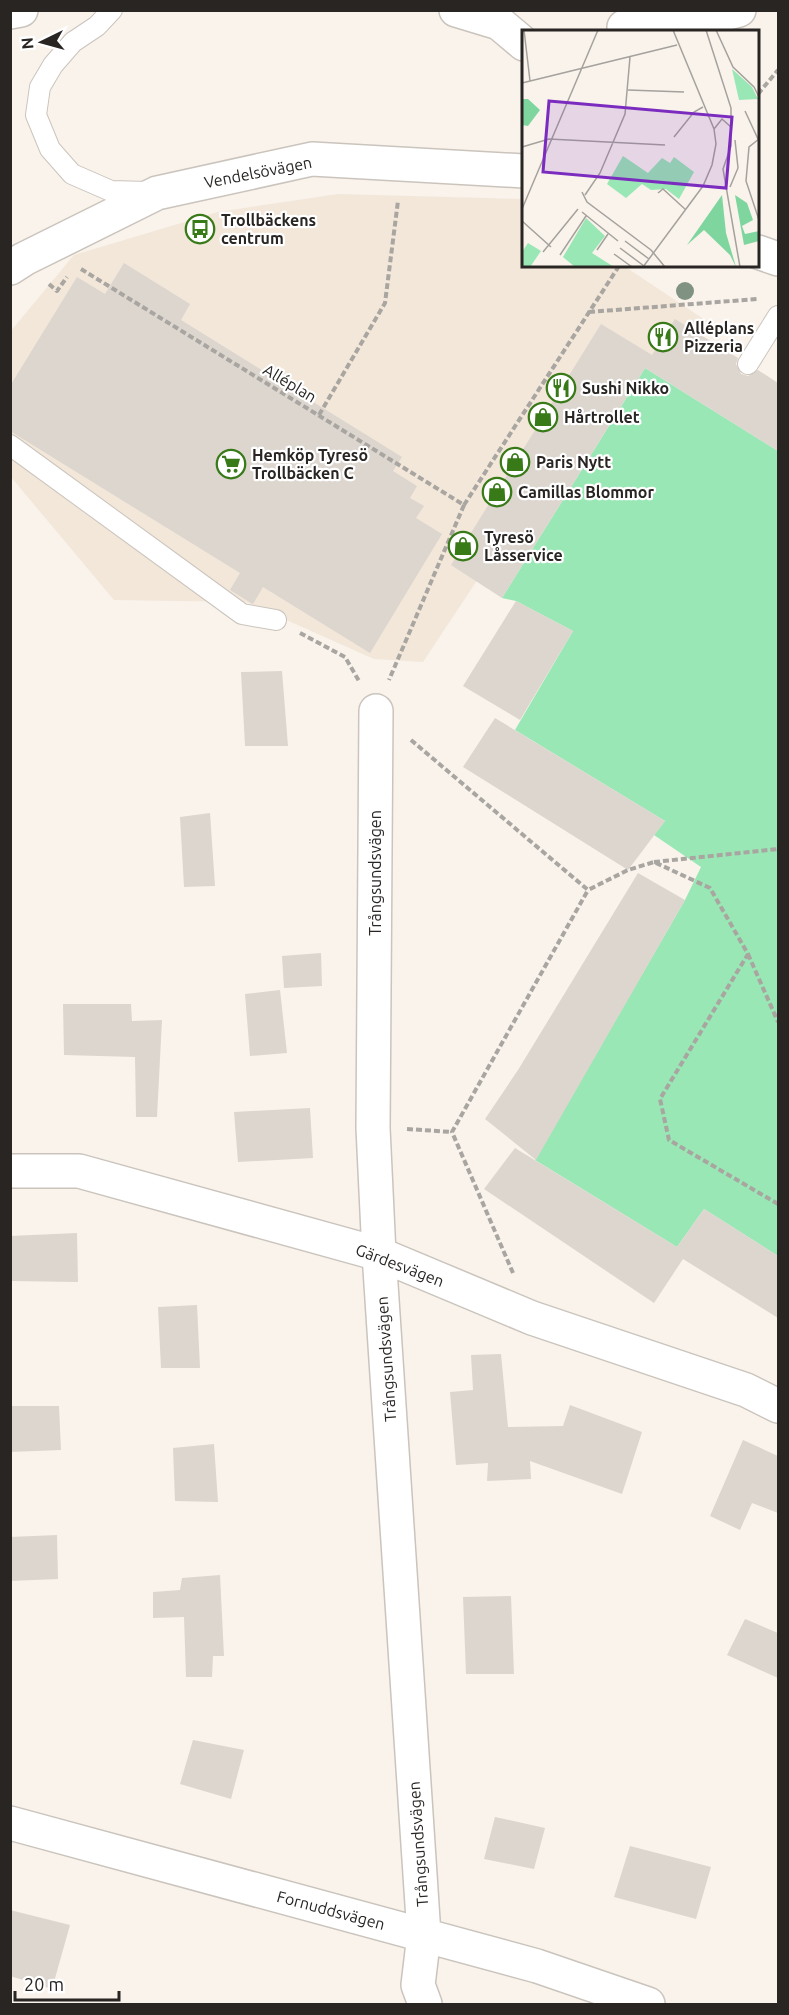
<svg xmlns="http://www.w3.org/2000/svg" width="789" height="2015" font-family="Ubuntu,sans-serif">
<rect width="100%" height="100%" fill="#f9f3ec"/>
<path fill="#f2e7d9" d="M338 194 523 199 524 266H624L708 322 684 361 615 372 423 662 374 659 246 602 114 600 11 477 10 332 74 255 218 212Z"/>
<path fill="#98e7b4" d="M645 368 778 451V1256L704 1209 677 1247 535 1160 685 900 701 867 654 835 665 821 515 730 573 631 516 601 502 598Z"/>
<path fill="#dcd6cf" d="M124 263 190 304 181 320 402 457 393 471 417 486 410 498 424 506 416 518 442 534 370 653 263 587 253 604 251 603 230 590 240 573 10 431V386L77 277 105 294Z
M675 319 738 358 736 364 741 374 748 376 758 370 778 383V451L645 368 502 598 451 565 601 324 652 355Z
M516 601 573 631 520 720 463 686Z
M282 671 288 746H245L241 672Z
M495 718 665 821 628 870 463 767Z
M210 813 215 886 184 887 180 817Z
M638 873 685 900 536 1160 485 1119 518 1070Z
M321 953 322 986 284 988 282 956Z
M280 990 287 1053 250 1056 245 994Z
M63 1004H131L132 1021 162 1020 157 1117H136L135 1057 64 1055Z
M310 1108 313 1158 238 1162 234 1112Z
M515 1148 677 1247 704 1209 778 1256V1318L683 1259 654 1303 484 1189Z
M77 1233 78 1282 10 1281V1236Z
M197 1305 200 1368H161L158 1307Z
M501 1354 508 1427 563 1426 570 1405 642 1432 622 1494 530 1461 531 1479 487 1481 488 1463 456 1465 450 1392 473 1390 471 1355Z
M10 1406H59L61 1450 10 1452Z
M743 1440 778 1456V1513L752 1503 740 1530 710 1516Z
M214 1444 218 1502 175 1501 173 1448Z
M57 1535 58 1579 10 1581V1537Z
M220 1575 224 1656H213L212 1677H186L184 1617 153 1618V1592L180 1590 182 1578Z
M511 1596 514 1674H466L463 1597Z
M745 1619 778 1633V1678L727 1655Z
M193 1740 244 1750 231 1799 180 1784Z
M495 1817 545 1828 534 1869 484 1859Z
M630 1846 711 1867 696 1919 614 1897Z
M10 1910 70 1925 52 1989 10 1976Z"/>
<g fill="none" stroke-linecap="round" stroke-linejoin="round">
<g stroke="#cac4bd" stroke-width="22">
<path id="service" d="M112 10 97 26 73 42 53 65 40 87 36 115 50 149 72 174 111 191 149 192
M748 364 778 316
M10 445 242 614 276 620"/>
</g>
<g stroke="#cac4bd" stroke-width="36">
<path id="minor" d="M758 252 778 259
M10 268 24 259 157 193 312 159 524 171
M376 711 373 1128 379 1254 424 1935 418 1985 425 2004
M10 1171H79L379 1254 532 1318 746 1390 778 1406
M10 1823 537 1966 648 2004"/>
</g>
<g stroke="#cac4bd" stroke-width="36">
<path id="secondary" d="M456 10 499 23
M493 10 499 23 524 44
M10 12 21 10
M624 27 672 10
M673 32 705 19 739 10"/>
</g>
<path stroke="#a9a5a0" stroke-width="4" stroke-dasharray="6 3" stroke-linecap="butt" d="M758 94 778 70
M81 269 464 505 389 680
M49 284 57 291 67 277
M589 312 757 299
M319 415 385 303 398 201
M464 505 619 266
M300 633 345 657 359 681
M411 740 588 890 628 870 654 862 710 888 748 954 660 1099 669 1140 778 1204
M654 862 778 849
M748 954 778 1022
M407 1129 452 1132
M513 1273 452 1132 588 890"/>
<use href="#service" stroke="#fff" stroke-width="20"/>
<use href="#minor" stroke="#fff" stroke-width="33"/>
<use href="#secondary" stroke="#fff" stroke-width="33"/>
</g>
<circle fill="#809282" cx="685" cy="291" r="9"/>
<defs>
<g id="bus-ring" transform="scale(1.5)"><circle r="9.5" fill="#fff" stroke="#387918" stroke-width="1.5"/><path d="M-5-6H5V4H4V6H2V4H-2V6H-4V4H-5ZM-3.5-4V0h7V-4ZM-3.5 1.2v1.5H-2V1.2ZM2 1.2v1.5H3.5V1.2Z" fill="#387918"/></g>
<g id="restaurant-ring" transform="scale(1.5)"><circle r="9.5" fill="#fff" stroke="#387918" stroke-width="1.5"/><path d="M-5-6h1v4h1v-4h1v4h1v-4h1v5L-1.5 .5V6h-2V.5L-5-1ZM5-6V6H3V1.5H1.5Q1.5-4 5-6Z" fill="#387918"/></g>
<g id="shop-ring" transform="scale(1.5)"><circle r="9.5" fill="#fff" stroke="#387918" stroke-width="1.5"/><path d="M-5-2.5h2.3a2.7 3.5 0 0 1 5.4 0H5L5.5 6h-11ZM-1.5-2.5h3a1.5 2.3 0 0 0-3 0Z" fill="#387918"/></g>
<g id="supermarket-ring" transform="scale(1.5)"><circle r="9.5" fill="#fff" stroke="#387918" stroke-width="1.5"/><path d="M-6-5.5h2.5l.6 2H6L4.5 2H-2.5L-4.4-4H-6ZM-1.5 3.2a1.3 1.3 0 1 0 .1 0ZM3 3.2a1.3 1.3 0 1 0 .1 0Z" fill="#387918"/></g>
</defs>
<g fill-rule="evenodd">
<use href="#bus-ring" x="200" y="229"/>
<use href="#restaurant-ring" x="663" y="337"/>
<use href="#restaurant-ring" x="561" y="388"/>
<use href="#shop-ring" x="543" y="417"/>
<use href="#shop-ring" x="515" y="462"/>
<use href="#supermarket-ring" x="231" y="464"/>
<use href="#shop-ring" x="497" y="492"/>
<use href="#shop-ring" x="463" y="546"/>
</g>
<g text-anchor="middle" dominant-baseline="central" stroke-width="4.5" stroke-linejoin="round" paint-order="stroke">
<g font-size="16" fill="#282523" stroke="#fff">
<text transform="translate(258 172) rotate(-11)">Vendelsövägen</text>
<text transform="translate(290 383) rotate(31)">Alléplan</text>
<text transform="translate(375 873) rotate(-90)">Trångsundsvägen</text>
<text transform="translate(400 1265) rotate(21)">Gärdesvägen</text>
<text transform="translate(386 1359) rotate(-94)">Trångsundsvägen</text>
<text transform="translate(418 1844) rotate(-94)">Trångsundsvägen</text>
<text transform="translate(331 1910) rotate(15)">Fornuddsvägen</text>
</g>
<g font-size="16" font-weight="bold" fill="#282523" stroke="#fff" text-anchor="start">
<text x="221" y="220">Trollbäckens<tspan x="221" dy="18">centrum</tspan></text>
<text x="684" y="328">Alléplans<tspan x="684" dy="18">Pizzeria</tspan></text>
<text x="582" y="388">Sushi Nikko</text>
<text x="564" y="417">Hårtrollet</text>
<text x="252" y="455">Hemköp Tyresö<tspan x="252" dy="18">Trollbäcken C</tspan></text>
<text x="536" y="462">Paris Nytt</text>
<text x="518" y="492">Camillas Blommor</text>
<text x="484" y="537">Tyresö<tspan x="484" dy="18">Låsservice</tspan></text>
</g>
</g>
<g transform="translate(522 30)">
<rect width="237" height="237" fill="#f9f3ec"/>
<path d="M210 39 230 57 236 69 217 70ZM101 126 126 143 140 128 148 133 152 127 172 142 157 169 144 159 129 160 120 154 104 168 85 154ZM64 188 83 206 70 223 92 237H53L41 227ZM6 213 19 221 8 237H0V222Z" fill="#98e7b4"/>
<path d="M0 69H6L18 80 6 96 0 95ZM200 165 204 203 214 237 208 225 182 200 165 215ZM213 165 225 173 231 190 220 196 223 204 237 201V211L222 215Z" fill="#7ed69e"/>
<path fill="none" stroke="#a5a19c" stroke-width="1.5" d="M2 0 8 51M184 0 209 78V116L201 139 218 237M194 0 211 37 232 57 237 67M0 53 155 15M106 60 162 62M223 81 236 109M192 99 200 89 209 97M152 107 172 82 181 77M237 109 227 117 224 151 237 190M0 117 27 109 143 115M208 157 216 138 213 110M60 162 65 172 129 220 143 237M136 163 141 159 164 180M63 165 78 143 103 84 108 27M0 179 76 0M60 182 96 211M0 191 29 217M103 211 127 229M98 218 122 236M75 220 86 204M21 222 56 179M92 224 110 237M38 225 64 186M121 237 181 156 190 135 194 114 192 99 151 0"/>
<path fill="#7b2cbf" fill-opacity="0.15" stroke="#7b2cbf" stroke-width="3" d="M27 71 210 87 204 158 21 142Z"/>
<rect width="237" height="237" fill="none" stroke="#282523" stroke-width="3"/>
</g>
<rect width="789" height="2015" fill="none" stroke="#282523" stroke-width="24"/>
<g transform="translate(42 42) rotate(265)" stroke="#ffffff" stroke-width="4.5" paint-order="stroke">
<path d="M0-4.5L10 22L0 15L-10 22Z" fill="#282523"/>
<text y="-9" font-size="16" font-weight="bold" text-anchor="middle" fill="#282523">N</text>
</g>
<path d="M15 1991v9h104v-9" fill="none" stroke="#282523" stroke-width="3"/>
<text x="24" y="1991" font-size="18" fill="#282523" stroke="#ffffff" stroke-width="4.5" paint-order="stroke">20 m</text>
</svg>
